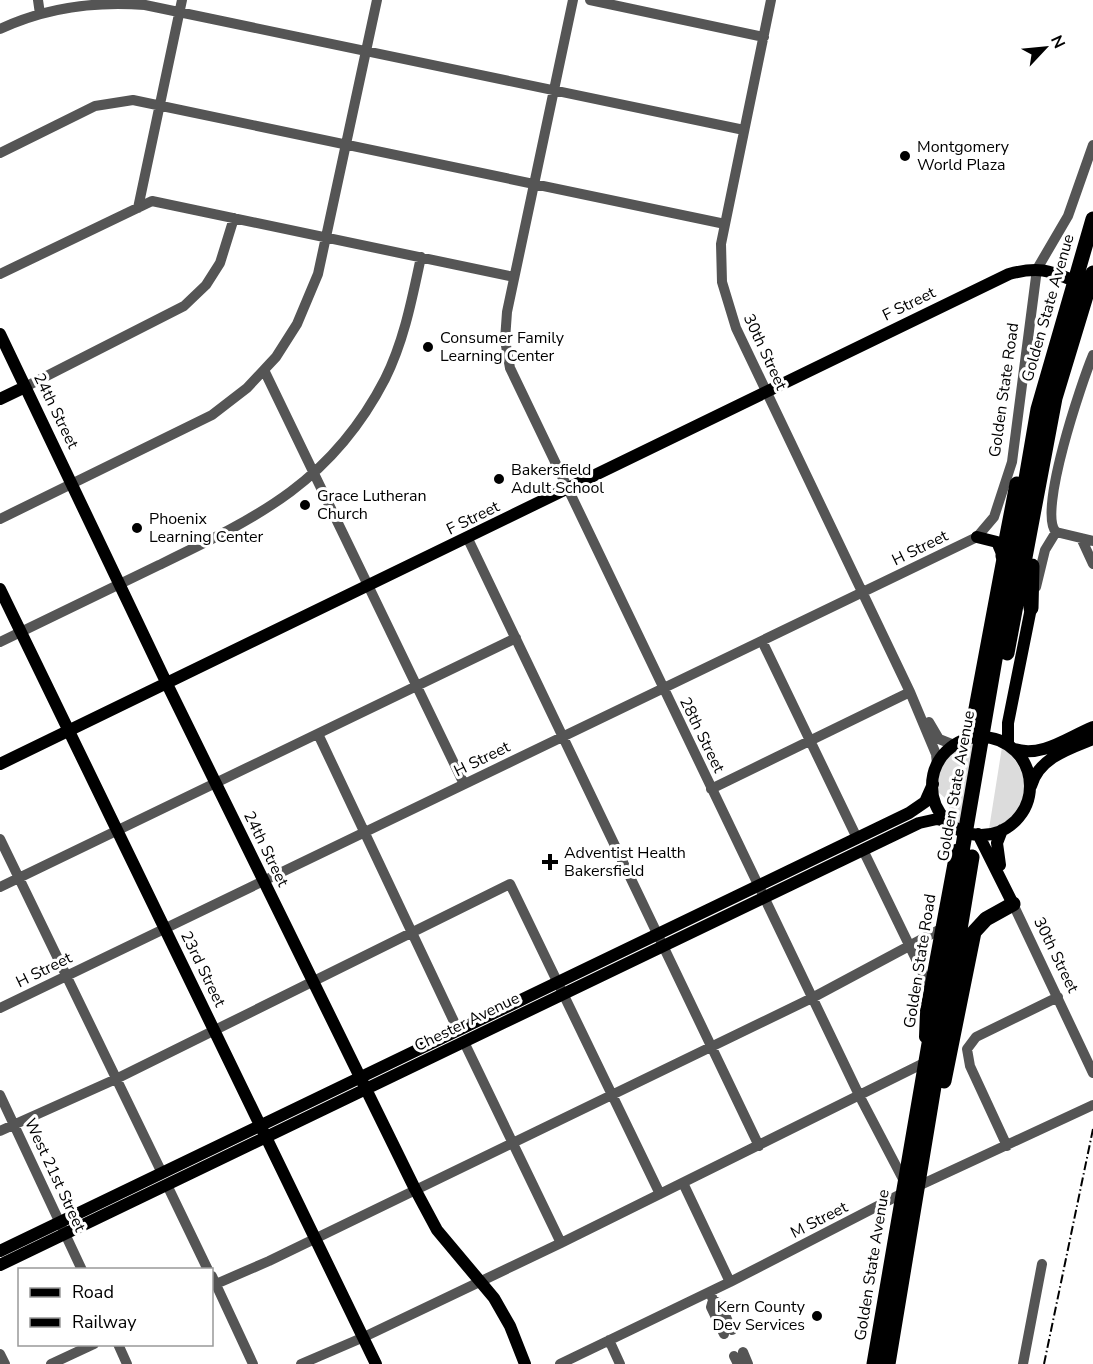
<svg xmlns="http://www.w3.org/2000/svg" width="1093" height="1364" font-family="'Nunito Sans',sans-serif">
<rect width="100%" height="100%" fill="#fff"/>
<path fill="#dcdcdc" d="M975 742 962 825 951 819 949 807 957 804 952 795 945 798 936 790C937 765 951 748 975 742Z
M1002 747C1036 773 1032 817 989 829Z"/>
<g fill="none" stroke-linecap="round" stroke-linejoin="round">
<path stroke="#555" stroke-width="10" d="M38 0 40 14
M573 0 507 312 505 340 510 368 860 1097 904 1181 908 1183
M590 0 764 37
M771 0 721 244 722 282 736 328 910 692 936 754 937 765
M0 29C47 7 94 1 145 5L744 130
M0 153 95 106 133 100 725 224
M138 208 182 0
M0 274 152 201 514 277
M264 370 464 784
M25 387 184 306 206 285 220 263 234 218
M0 519 212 415 247 388 276 357 297 324 318 274 377 0
M1056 532C1037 514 1082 381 1093 355
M1056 532 1093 541
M1081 538 1093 564
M468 539 759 1146
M1036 587 1045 550 1056 532
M762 641 857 838
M0 642C53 616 106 591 159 565 258 517 332 482 385 379 404 341 412 299 421 257
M929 722 939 739 954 745
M318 734 458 1030
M711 789 910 692
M0 839 162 1173
M863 850 930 988
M0 887 516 638
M1013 904 1093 1073
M0 1008 977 537 994 517 1012 462 1037 269 1068 216 1093 145
M464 1042 561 1243
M0 1095 82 1270
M0 1131 116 1079 510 884 660 1194
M1007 1146 970 1066 967 1049 976 1037 1058 997
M683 1183 730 1282
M167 1185 208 1270
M212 1276 253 1364
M216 1284 269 1261 812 998 939 930
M710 1292 713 1300 720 1304 732 1330
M713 1300 711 1307 724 1334
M609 1340 620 1364
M118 1344 127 1364
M743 1352 748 1364
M0 1354 5 1364
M734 1356 738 1364
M51 1364 94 1344
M301 1364 364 1337 561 1243 924 1063
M560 1364 730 1282 901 1194 1093 1105
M1023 1364 1042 1264"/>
<path stroke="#000" stroke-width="12" d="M0 334 167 684 415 1189 437 1230 494 1298 510 1326 525 1364
M0 399 25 387
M0 589 376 1364
M932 786a49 49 0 1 1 98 0a49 49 0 1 1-98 0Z
M966 739 971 727 1003 556 997 542 977 537
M1008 745V723L1031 608
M1014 749C1042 758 1068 737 1093 727
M0 764 1009 274C1042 265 1052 272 1082 284
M1031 786C1039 758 1068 749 1093 739
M978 834 1013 904
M1000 865 997 843 1002 830
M925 1037 926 1011 956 850
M0 1251 909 813 925 802 933 784
M0 1265 919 823 937 819 949 822"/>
<path stroke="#000" stroke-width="15" d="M1003 556 1017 484
M1031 608 1032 566
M1007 653 1055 398 1093 273
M944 1081 974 932 986 919 1013 904
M874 1364 1038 409 1093 219
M888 1364 972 857"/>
<path stroke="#000" stroke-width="2" stroke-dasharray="9 3 1.5 3" stroke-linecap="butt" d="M1044 1364 1093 1129"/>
</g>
<g fill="#000" stroke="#fff" stroke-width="2">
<circle cx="905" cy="156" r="6"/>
<circle cx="428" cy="347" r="6"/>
<circle cx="499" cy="479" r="6"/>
<circle cx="305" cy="505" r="6"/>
<circle cx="137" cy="528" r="6"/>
<path d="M547 853h6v6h6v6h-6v6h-6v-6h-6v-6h6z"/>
<circle cx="817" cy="1316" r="6"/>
</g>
<g text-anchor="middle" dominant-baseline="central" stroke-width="6" stroke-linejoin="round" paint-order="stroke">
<g font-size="16" fill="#000" stroke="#fff" text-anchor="start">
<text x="917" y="147">Montgomery<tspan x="917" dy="18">World Plaza</tspan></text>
<text x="440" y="338">Consumer Family<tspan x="440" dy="18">Learning Center</tspan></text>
<text x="511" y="470">Bakersfield<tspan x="511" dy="18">Adult School</tspan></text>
<text x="317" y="496">Grace Lutheran<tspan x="317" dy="18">Church</tspan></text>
<text x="149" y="519">Phoenix<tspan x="149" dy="18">Learning Center</tspan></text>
<text x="564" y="853">Adventist Health<tspan x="564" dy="18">Bakersfield</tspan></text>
<text x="805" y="1307" text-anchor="end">Kern County<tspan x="805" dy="18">Dev Services</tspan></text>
</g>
<g font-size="16" fill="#000" stroke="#fff">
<text transform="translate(909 304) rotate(-26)">F Street</text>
<text transform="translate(1048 308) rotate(-74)">Golden State Avenue</text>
<text transform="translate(765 352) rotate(65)">30th Street</text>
<text transform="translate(1004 390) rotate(-82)">Golden State Road</text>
<text transform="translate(56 411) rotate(64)">24th Street</text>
<text transform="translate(473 518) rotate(-26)">F Street</text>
<text transform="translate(920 548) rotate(-26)">H Street</text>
<text transform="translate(702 735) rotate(64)">28th Street</text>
<text transform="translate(482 759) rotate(-26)">H Street</text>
<text transform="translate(956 786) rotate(-80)">Golden State Avenue</text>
<text transform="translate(266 849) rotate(64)">24th Street</text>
<text transform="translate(1056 955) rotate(64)">30th Street</text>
<text transform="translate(920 961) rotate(-81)">Golden State Road</text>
<text transform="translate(203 969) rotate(64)">23rd Street</text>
<text transform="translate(44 970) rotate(-26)">H Street</text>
<text transform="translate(467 1022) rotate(-26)">Chester Avenue</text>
<text transform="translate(55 1175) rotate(65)">West 21st Street</text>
<text transform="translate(819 1220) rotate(-27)">M Street</text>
<text transform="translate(872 1265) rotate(-81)">Golden State Avenue</text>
</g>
</g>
<rect x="18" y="1268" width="195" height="78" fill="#ffffff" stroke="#999999" stroke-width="1.5"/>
<rect x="30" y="1288" width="30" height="9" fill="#000000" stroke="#999999" stroke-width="1.5"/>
<text x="72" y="1298" font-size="18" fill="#000000">Road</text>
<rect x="30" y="1318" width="30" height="9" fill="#000000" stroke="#999999" stroke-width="1.5"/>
<text x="72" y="1328" font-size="18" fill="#000000">Railway</text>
<g transform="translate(1045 48) rotate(64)" stroke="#ffffff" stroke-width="4.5" paint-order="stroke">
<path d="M0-4.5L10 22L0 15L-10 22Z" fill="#000000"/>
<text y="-9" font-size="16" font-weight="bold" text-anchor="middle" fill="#000000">N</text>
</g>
</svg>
